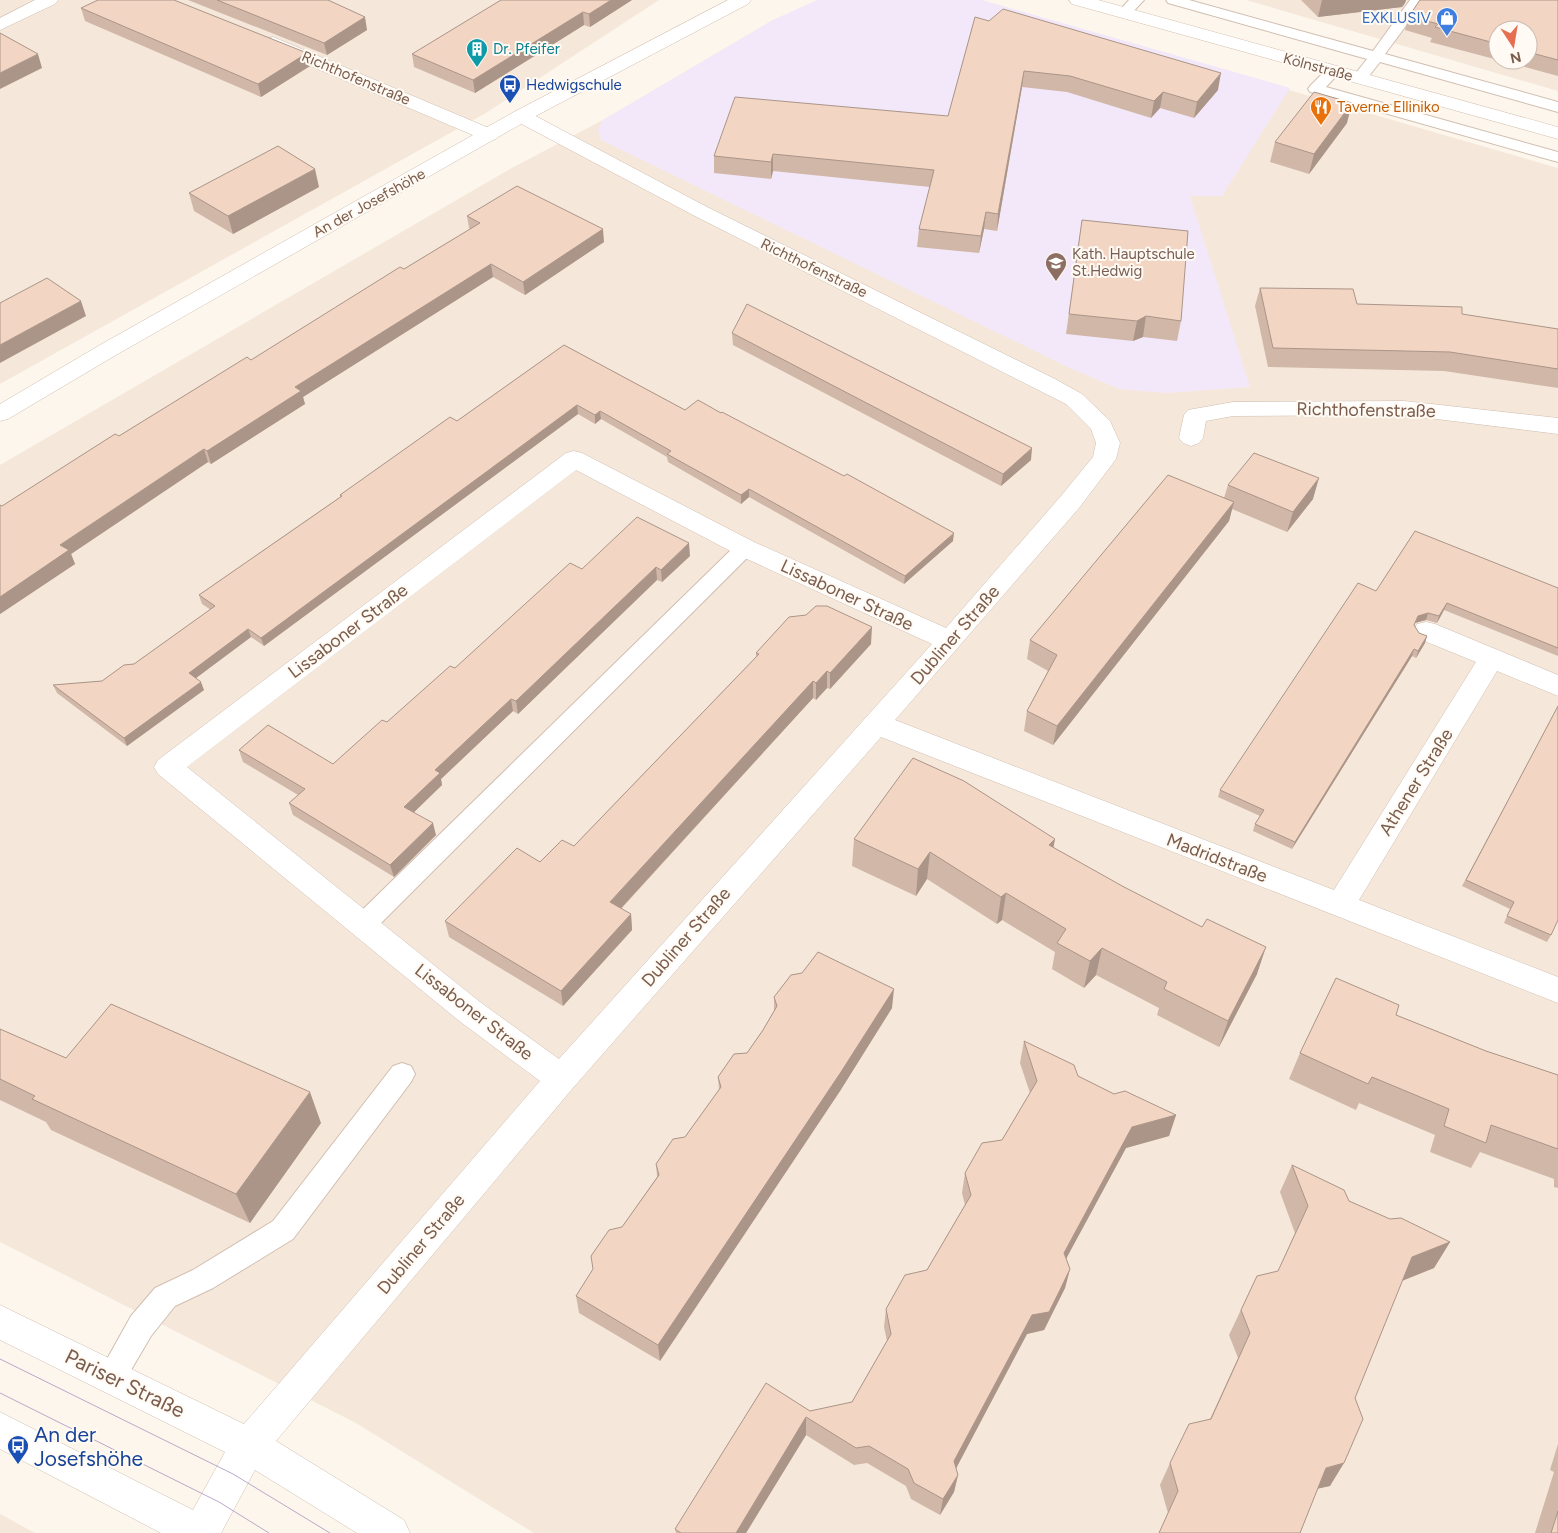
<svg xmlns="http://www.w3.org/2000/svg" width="1558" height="1533" font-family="Figtree,sans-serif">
<rect width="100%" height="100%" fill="#fdf6ec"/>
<path fill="#f5e8da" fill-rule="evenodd" d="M0 0H659L486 113 0 384Z
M820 0H978L1558 168V1533H534L356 1423 0 1242V465L510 169 603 120 773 20Z
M1246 0H1558V91ZM1498 30H1528V60H1498Z
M0 1514 35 1533H0Z"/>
<path fill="#f3e8fa" d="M817 0H982L1290 88 1222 196H1190L1250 387 1167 393 1119 389 1072 369 601 140 598 130 603 120 773 20Z"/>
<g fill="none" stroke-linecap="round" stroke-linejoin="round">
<g stroke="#d1beb0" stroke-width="2">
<path id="service" d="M1129 0H1144L1129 16H1119L1117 13Z
M1166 0H1189L1373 51 1410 0H1425L1385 54 1558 102V112L1380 62 1365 81H1355L1352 78 1367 59 1168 3Z
M1333 66 1338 68 1341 71 1326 87 1558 152V162L1310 92 1308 89 1310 86 1328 68Z
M745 541 752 543 755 548 752 553 373 931 364 934 355 931 352 924 355 917 738 543Z
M402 1063 411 1066 415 1074 411 1082 293 1239 213 1288 175 1306 151 1336 121 1387 111 1391 101 1387 97 1377 131 1316 155 1288 193 1270 273 1221 393 1066Z"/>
</g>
<g stroke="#d1beb0" stroke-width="1">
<path id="minor" d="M35 0H58L55 4 0 30V18Z
M273 37 496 131 499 135 496 139 489 141 482 139 266 47 264 43 266 39Z
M521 110 528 112 707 207 1055 379 1082 394 1110 421 1120 443 1116 459 1079 508 895 720 1334 890 1476 662 1417 638 1413 631 1417 624 1426 622 1435 624 1558 675V696L1497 671 1359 900 1558 977V1003L881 737 572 1089 276 1441 404 1520 410 1533H357L255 1470 221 1533H161L0 1449V1412L193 1510 225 1452 0 1340V1305L244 1424 540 1081 458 1020 158 774 154 767 158 760 566 453 574 451 582 453 754 542 946 628 1061 496 1093 457 1096 443 1091 429 1066 404 693 215 514 120 511 116 514 112ZM576 470 736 554 932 644 559 1059 480 1002 187 767Z
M1404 401 1558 418V434L1404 415 1233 416 1206 421 1203 438 1199 443 1191 446 1183 443 1179 438 1184 415 1188 410 1233 402Z"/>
</g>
<g stroke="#d1beb0" stroke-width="1">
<path id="tertiary" d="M728 0H751L748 4 528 120 116 355 8 419 0 421V404L100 345 514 112Z"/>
</g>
<g stroke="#d6c0b0" stroke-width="1">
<path id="secondary" d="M1069 0H1098L1558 127V139L1072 4Z"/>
</g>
<use href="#service" fill="#fff" fill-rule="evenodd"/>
<use href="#minor" fill="#fff" fill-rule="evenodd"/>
<use href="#tertiary" fill="#fff" fill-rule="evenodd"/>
<use href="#secondary" fill="#fff" fill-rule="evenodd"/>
<path stroke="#b9a8c9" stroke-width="1" d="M0 1359 233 1474 330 1533
M0 1393 219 1502 269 1533"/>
</g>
<path fill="#d1b7a8" d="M188 0H328L367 30 327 55Z
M632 0 590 27 584 25 475 93 414 67 412 54Z
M1301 0H1406L1405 3 1402 7 1318 17Z
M1558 0V76L1499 60H1528V30H1498V60L1430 42 1432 38 1405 30 1409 16Z
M81 8 307 53 310 66 261 97 85 21Z
M975 17 1218 90 1194 118 1160 108 1151 118 1067 92 1022 87 997 231 984 229 979 253 917 247 919 229 930 187 773 171 771 179 714 173V156L948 116Z
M1347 123 1309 174 1270 162 1275 142Z
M319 187 233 234 194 211 189 193Z
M467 216 604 242 525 295 493 277 303 397 305 404 211 464 208 462 71 554 75 564 0 614V505L2 506 119 436 251 360 404 269 470 229 469 228Z
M1082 220 1181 321 1177 341 1143 337 1133 341 1066 334Z
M1260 288 1357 304 1558 329V388L1444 371 1268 367 1255 306Z
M732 333 1031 460 1001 486 733 345Z
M564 345 685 410 953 541 904 584 749 497 741 504 668 462 667 457 601 419 595 424 578 414 264 646 251 637 196 678 204 690 127 746 57 693 53 685 102 681 134 664 211 610 202 604 199 595 340 497V495L457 421Z
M1228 485 1313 499 1287 532 1232 509 1229 521 1053 745 1024 731 1027 711 1048 671 1027 659 1030 640 1224 498Z
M690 556 662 582 657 580 518 714 513 711 441 779 442 785 414 812 436 835 394 877 293 815 289 803 298 795 243 762 239 750 333 764 387 722 582 569Z
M1558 588V656L1444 610 1437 623 1426 620 1415 623 1414 625 1419 633 1427 636 1425 643 1416 658 1412 656 1292 849 1253 831 1255 824 1260 816 1218 797 1220 790 1376 591Z
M871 644 830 689 827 688 816 700 813 698 621 909 631 914 632 930 563 1006 449 937 445 921 540 862 574 846 756 657V653Z
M1558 706 1551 935 1547 942 1504 923 1510 909 1462 886Z
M854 839H1055L1053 847 1257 974 1219 1047 1157 1015 1159 1008 1096 975 1084 988 1052 969 1055 952 1002 920 997 924 927 879 916 896 852 866Z
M774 997 892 1008 840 1091 660 1361 579 1313 576 1296 622 1227 657 1177 656 1164 685 1137 719 1090 718 1077 747 1053 763 1030 774 1011Z
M1396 1015 1486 1051 1558 1075V1188L1554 1187V1179L1480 1152 1471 1168 1430 1152 1435 1135 1359 1103 1356 1110 1289 1079 1300 1053Z
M0 1029 66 1058 321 1123 250 1223 51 1130 46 1122 0 1100Z
M1024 1041 1078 1076 1114 1094 1176 1115 1169 1136 1126 1148 1066 1258 1070 1269 1065 1288 1044 1330 1027 1334 956 1468 958 1475 954 1492 940 1515 911 1499 906 1486 867 1463 854 1465 806 1435 746 1533H676L675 1529 810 1411 852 1402 887 1341 884 1327 886 1309 927 1270 965 1205 962 1193 965 1173 1002 1140 1030 1093 1020 1063Z
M1292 1165 1349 1201 1390 1219 1450 1242 1434 1268 1402 1280 1355 1398 1330 1486 1318 1488 1300 1533H1159L1168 1513 1160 1485 1170 1463 1210 1419 1238 1358 1229 1335 1257 1276 1278 1272 1295 1233 1280 1192Z
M1558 1444V1533H1535L1554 1472 1550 1470Z"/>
<path fill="#aa9588" d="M611 0H632L590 27 589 14Z
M1322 0H1406L1405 3 1402 7 1318 17Z
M583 12 584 25 475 93 473 80Z
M365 17 367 30 327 55 324 43Z
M307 53 310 66 261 97 258 84Z
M38 54 42 68 0 89V73Z
M1024 71 1022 87 997 231 998 214Z
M1221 73 1218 90 1194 118 1197 102Z
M1163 92 1160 108 1151 118 1154 101Z
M1352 103 1347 123 1309 174 1314 154Z
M773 154V171L771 179V162Z
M315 169 319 187 233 234 228 216Z
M986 212 984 229 979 253 981 236Z
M603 229 604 242 525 295 523 282Z
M491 264 493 277 303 397 305 404 211 464 207 451 295 387Z
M81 301 86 316 0 363V345Z
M1146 316 1143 337 1133 341 1137 321Z
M577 405 578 414 264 646 261 638Z
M600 411 601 419 595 424V415Z
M1032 448 1031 460 1001 486 1003 474Z
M204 449 208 462 71 554 75 564 0 614V597L60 545Z
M1319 478 1313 499 1287 532 1293 512Z
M749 489V497L741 504V495Z
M1234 502 1229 521 1053 745 1057 726Z
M954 533 953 541 904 584 905 576Z
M689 543 690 556 662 582 661 570Z
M656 567 657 580 518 714 516 701Z
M1447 603 1444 610 1437 623 1439 616Z
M1428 613 1426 620 1415 623 1411 632 1418 616Z
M872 627 871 644 830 689V673Z
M248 629 251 637 192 681 189 673Z
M1427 636 1425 643 1416 658 1418 651Z
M1414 649 1412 656 1292 849 1295 842Z
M827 671V688L816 700V683Z
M813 681V698L612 918 610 902Z
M201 682 204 690 127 746 124 738Z
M511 699 513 711 441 779 442 785 407 819 404 807 435 770Z
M433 823 436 835 394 877 390 865Z
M1055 839 1050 866 1049 845Z
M930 852 927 879 916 896 918 869Z
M1006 893 1002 920 997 924 1001 897Z
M631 914 632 930 563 1006 561 991Z
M1266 947 1257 974 1219 1047 1228 1021Z
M1102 948 1096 975 1084 988 1090 961Z
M894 989 892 1008 840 1091 660 1361 658 1345Z
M310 1092 321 1123 250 1223 236 1194Z
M1176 1115 1169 1136 1126 1148 1059 1272 1064 1253 1132 1127Z
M1450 1242 1434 1268 1397 1283 1412 1257Z
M1070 1269 1065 1288 1044 1330 1027 1334 951 1478 954 1461 1032 1315Z
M806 1417V1435L746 1533H736Z
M1344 1463 1330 1486 1312 1490 1326 1468Z
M958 1475 954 1492 940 1515 943 1499Z"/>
<path fill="#f3d5c3" stroke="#aa9588" d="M98 0H174L307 53 258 84 81 8Z
M217 0H328L365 17 324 43Z
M501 0H611L589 14 583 12 473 80 412 54Z
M1420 0H1558V60L1528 52V30H1498V44L1435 27 1438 24 1409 16Z
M1003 9 1221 73 1197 102 1163 92 1154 101 1070 76 1024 71 998 214 986 212 981 236 919 229 934 170 773 154 771 162 714 156 735 97 948 116 975 17 989 21Z
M0 33 38 54 0 73Z
M1314 92 1352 103 1314 154 1275 142Z
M278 146 315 169 228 216 189 193Z
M517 186 603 229 523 282 491 264 295 387 301 391 207 451 204 449 60 545 69 550 0 597V505L2 506 115 434 119 436 247 357 251 360 400 267 404 269 480 223 467 216Z
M1082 220 1188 231 1181 321 1146 316 1137 321 1069 314Z
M47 278 81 301 0 345V303Z
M1260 288 1353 289 1357 304 1462 307V314L1558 329V369L1450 352 1273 348Z
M747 304 1032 448 1003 474 732 333Z
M564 345 685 410 698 400 721 413 722 412 844 476 847 474 954 533 905 576 749 489 741 495 667 454 671 451 600 411 595 415 577 405 261 638 248 629 189 673 201 682 124 738 53 685 102 681 124 665 134 664 215 606 199 595 342 496 340 495 450 417 457 421Z
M1254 453 1319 478 1293 512 1228 485Z
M1168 475 1234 502 1057 726 1027 711 1057 655 1030 640Z
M637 517 689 543 661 570 656 567 516 701 511 699 435 770 440 773 404 807 433 823 390 865 289 803 305 789 239 750 268 725 333 764 382 720 387 722 450 666 455 668 570 563 582 569Z
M1415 531 1558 588V648L1447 603 1439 616 1428 613 1418 616 1414 625 1419 633 1427 636 1418 651 1414 649 1295 842 1255 824 1264 810 1220 790 1358 583 1376 591Z
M816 606H827L872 627 830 673 827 671 816 683 813 681 610 902 631 914 561 991 445 921 517 848 540 862 562 840 574 846 759 654 756 653 789 617 806 615Z
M1558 706V920L1551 935 1507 916 1514 902 1466 880Z
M913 758 964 781 1055 839 1049 845 1124 887 1202 927 1207 919 1266 947 1228 1021 1164 989 1167 982 1102 948 1090 961 1057 943 1066 929 1006 893 1001 897 930 852 918 869 854 839Z
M818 952 894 989 841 1072 658 1345 576 1296 593 1269 591 1256 609 1230 622 1227 659 1175 656 1164 673 1139 685 1137 721 1087 718 1077 734 1054 747 1053 763 1030 777 1006 774 997 791 975 802 973Z
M1336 978 1399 1005 1396 1015 1486 1051 1558 1075V1149L1491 1125 1486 1143 1444 1126 1449 1109 1372 1077 1368 1084 1300 1053Z
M111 1004 310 1092 236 1194 32 1099 35 1096 0 1079V1029L66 1058Z
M1024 1041 1074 1065 1078 1076 1114 1094 1125 1091 1176 1115 1132 1127 1064 1253 1070 1269 1060 1290 1049 1312 1032 1315 954 1461 958 1475 943 1499 914 1483 908 1469 869 1446 856 1448 806 1417 736 1533H681L675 1529 766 1383 810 1411 852 1402 891 1334 886 1309 905 1275 927 1270 971 1195 965 1173 982 1143 1002 1140 1037 1081Z
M1292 1165 1344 1190 1349 1201 1390 1219 1401 1218 1450 1242 1412 1257 1355 1398 1363 1419 1344 1463 1326 1468 1300 1533H1159L1178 1491 1170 1463 1189 1424 1211 1419 1250 1333 1241 1310 1257 1276 1278 1271 1308 1206Z
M1558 1511V1533H1551Z"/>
<defs>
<g id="shop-pin" transform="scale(1.125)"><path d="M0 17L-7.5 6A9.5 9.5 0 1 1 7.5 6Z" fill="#3f7fe0" stroke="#fffaf3"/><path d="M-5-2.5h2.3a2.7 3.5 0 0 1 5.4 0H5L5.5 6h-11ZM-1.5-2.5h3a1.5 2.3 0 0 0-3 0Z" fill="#fff"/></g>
<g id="building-pin" transform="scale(1.125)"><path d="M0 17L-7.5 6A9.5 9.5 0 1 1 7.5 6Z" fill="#0f9aa8" stroke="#fffaf3"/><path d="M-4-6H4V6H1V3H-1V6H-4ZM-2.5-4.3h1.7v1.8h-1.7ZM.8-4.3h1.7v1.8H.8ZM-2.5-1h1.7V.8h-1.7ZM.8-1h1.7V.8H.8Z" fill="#fff"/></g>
<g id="bus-pin" transform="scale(1.125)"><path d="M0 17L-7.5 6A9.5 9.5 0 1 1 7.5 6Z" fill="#1a4fb4" stroke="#fffaf3"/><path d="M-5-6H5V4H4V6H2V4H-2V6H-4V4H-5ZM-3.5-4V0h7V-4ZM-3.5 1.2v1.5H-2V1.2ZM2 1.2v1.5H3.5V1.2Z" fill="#fff"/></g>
<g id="restaurant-pin" transform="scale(1.125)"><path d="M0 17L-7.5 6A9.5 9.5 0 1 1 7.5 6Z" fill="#e8710a" stroke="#fffaf3"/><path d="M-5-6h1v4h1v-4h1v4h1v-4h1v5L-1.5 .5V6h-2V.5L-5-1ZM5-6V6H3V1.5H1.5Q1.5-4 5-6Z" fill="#fff"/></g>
<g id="school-pin" transform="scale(1.125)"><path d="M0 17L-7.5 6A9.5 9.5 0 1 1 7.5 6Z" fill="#8d6e63" stroke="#fffaf3"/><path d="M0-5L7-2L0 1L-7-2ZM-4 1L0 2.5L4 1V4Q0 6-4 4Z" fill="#fff"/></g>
</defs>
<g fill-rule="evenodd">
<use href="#shop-pin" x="1447" y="18"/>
<use href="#building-pin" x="477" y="49"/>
<use href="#bus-pin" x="510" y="85"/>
<use href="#restaurant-pin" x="1321" y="107"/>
<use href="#school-pin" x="1056" y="263"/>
<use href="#bus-pin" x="18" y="1446"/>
</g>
<g text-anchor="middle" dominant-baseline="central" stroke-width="4" stroke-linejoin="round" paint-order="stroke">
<g font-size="15" fill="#366cbe" stroke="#fffaf3" text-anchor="end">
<text x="1431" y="18">EXKLUSIV</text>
</g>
<g font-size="15" fill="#0d838f" stroke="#fffaf3" text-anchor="start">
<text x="493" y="49">Dr. Pfeifer</text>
</g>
<g font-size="15" fill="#7a5c4d" stroke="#fffaf3">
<text transform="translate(1318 67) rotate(15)">Kölnstraße</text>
<text transform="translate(356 78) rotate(23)">Richthofenstraße</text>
<text transform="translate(369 203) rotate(-29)">An der Josefshöhe</text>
<text transform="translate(814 268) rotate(26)">Richthofenstraße</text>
</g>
<g font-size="15" fill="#164399" stroke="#fffaf3" text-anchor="start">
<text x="526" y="85">Hedwigschule</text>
</g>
<g font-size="15" fill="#c56008" stroke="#fffaf3" text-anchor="start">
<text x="1337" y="107">Taverne Elliniko</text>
</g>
<g font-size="15" fill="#785e54" stroke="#fffaf3" text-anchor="start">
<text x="1072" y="254">Kath. Hauptschule<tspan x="1072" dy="17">St.Hedwig</tspan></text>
</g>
<g font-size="18" fill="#7a5c4d" stroke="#fffaf3">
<text transform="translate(1366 410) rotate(1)">Richthofenstraße</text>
<text transform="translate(847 595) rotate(25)">Lissaboner Straße</text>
<text transform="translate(348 631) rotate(-37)">Lissaboner Straße</text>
<text transform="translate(955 635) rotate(-49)">Dubliner Straße</text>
<text transform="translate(1416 782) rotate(-58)">Athener Straße</text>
<text transform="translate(1217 858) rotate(21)">Madridstraße</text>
<text transform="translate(686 937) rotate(-49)">Dubliner Straße</text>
<text transform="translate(474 1012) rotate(38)">Lissaboner Straße</text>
<text transform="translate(421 1244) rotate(-50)">Dubliner Straße</text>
</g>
<g font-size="21" fill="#7a5c4d" stroke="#fffaf3">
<text transform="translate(125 1383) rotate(26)">Pariser Straße</text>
</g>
<g font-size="21" fill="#164399" stroke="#fffaf3" text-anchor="start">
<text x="34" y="1434">An der<tspan x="34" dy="24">Josefshöhe</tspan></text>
</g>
</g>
<g transform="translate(1513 45) rotate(168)"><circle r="24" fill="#fffaf3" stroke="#cabbb1"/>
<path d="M0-4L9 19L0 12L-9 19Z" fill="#e76f51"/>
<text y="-8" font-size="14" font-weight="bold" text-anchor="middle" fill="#7a5c4d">N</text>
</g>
</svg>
